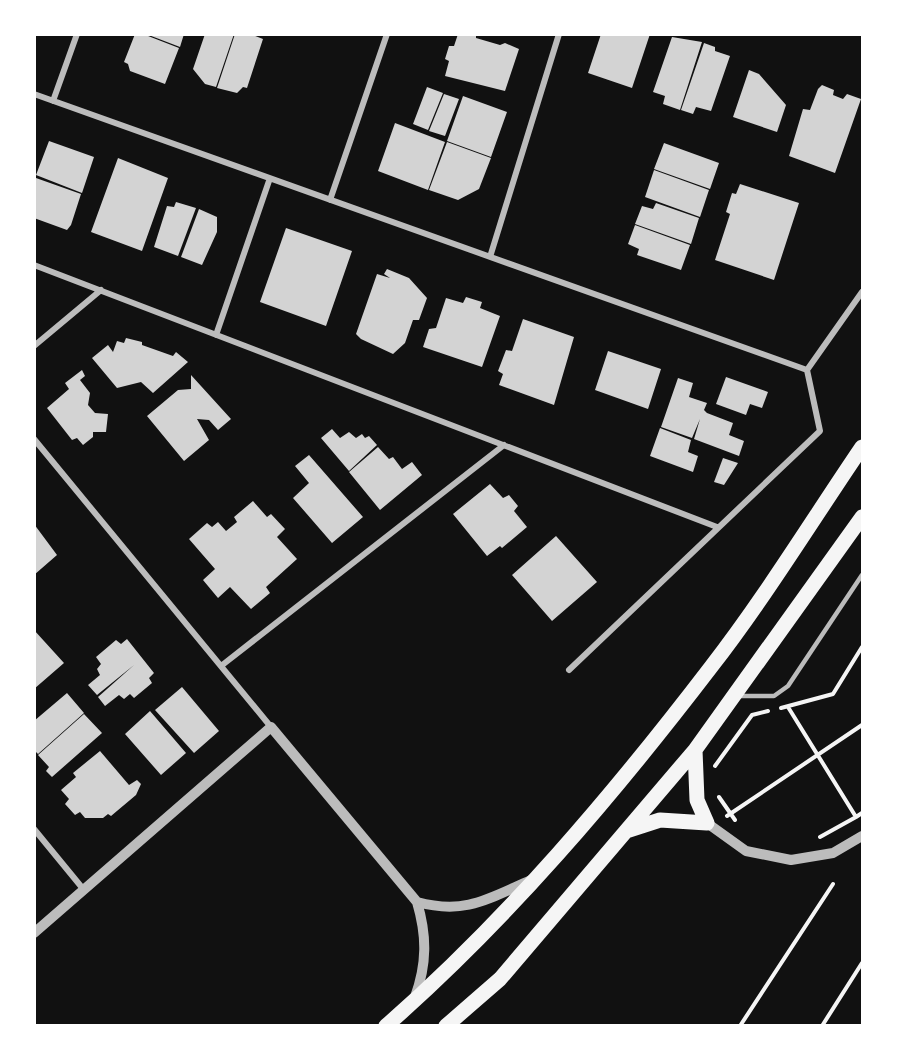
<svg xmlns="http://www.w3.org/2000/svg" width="897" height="1060" font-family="Barlow,sans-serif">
<rect width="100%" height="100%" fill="#111"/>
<path fill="#d3d3d3" d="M135 34H143L179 48 165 84 130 71 128 64 124 62Z
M146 34H184L180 47Z
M205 34H234L216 87 205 84 193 69Z
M235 34H250L263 39 247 88 243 87 237 93 217 88Z
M458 34H476V38L500 45 505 43 519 49 505 91 445 76 449 61 445 59 449 46H454Z
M601 34H650L632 88 588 73Z
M672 37 702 42 680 110 663 104 665 96 653 92Z
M704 43 715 47V51L730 56 711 111 696 107 693 114 681 110Z
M749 70 759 74 786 105 777 132 733 117Z
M822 85 834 90 833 95 843 99 847 94 861 99 835 173 789 156 803 109 810 110 818 89Z
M427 87 443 93 428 130 413 124Z
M444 94 459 99 445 136 429 131Z
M463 96 507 112 491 157 447 141Z
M395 123 445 142 428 190 378 171Z
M49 141 94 157 82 193 36 175Z
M447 142 491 158 479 189 458 200 429 190Z
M664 143 719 163 710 189 654 169Z
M118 158 168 178 142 251 91 232Z
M654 170 709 190 700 217 645 197Z
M36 178 81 194 71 225 67 230 34 218Z
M740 184 799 203 774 280 715 260 730 214 726 212 732 193 736 194Z
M176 202 196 208 178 256 154 247 167 206 174 207Z
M656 203 699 218 691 244 635 224 642 206 653 209Z
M199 209 217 217V232L202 265 181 257Z
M635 225 690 245 681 270 637 255 639 249 628 244Z
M286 228 352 251 326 326 260 302Z
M387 269 409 278 427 298 419 320H413L405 343 393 354 361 339 356 334 377 274 390 278 384 274Z
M466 297 482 302 480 308 500 316 482 367 423 347 429 329 436 328 446 298 463 303Z
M523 319 574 337 554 405 499 385 503 374 498 371 506 350 512 351Z
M126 338 142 342V345L173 356 176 352 188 362 153 393 141 382 117 388 92 358 108 345 113 352 117 341 124 343Z
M608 351 661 369 648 409 595 390Z
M82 370 85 376 80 380 90 393 88 405 95 413 108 414 106 432H93V437L83 445 77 438 72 440 47 408 69 389 65 383Z
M191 375 231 419 218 430 209 420 197 419 209 440 184 461 147 416 178 390 191 389Z
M726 377 768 392 762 408 750 404 746 415 716 404Z
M678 378 693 383 689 397 707 403 704 410 707 413 733 423 729 435 744 441 739 456 694 439 700 419 692 438 661 427Z
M660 428 691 440 688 452 698 456 693 472 650 456Z
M332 429 340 438 349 432 356 438 362 434 365 438 369 436 377 445 349 471 321 438Z
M378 447 389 459 393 457 402 469 412 462 422 475 380 510 349 472Z
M309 455 363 517 332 543 293 498 309 483 295 466Z
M723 458 738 463 724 485 714 482Z
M490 484 503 498 509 495 518 506 514 511 527 527 502 548 500 546 487 556 453 514Z
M253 501 267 517 271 514 285 529 277 537 297 559 266 587 270 593 251 609 230 587 218 598 203 580 215 569 189 539 207 523 212 527 218 522 226 531 237 522 234 517Z
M34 524 57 555 34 575Z
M556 536 597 582 552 621 512 575Z
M34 630 64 663 34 689Z
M127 639 154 673 149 678 152 683 134 698 130 694 124 699 119 695 105 706 98 697 134 665 97 695 88 685 100 675 97 669 101 664 96 657 116 640 121 644Z
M182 687 219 731 194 753 155 710Z
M67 693 84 713 38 754 34 750V721Z
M150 711 186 753 161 775 125 734Z
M84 714 102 733 52 777 46 771 49 767 38 755Z
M100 751 129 785 137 780 141 784 136 795 111 816 108 814 103 818H85L80 812 75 815 65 804 69 799 61 790 76 777 73 773Z"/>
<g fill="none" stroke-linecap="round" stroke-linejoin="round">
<path stroke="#f5f5f5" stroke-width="4" d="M788 707 856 817 862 813
M781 708 833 694 862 647
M715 766 752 715 768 711
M719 797 735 820
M727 816 862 725
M820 837 856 817
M740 1026 833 884
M822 1026 862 963"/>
<path stroke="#bcbcbc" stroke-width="4.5" d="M738 696H774L788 686 862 575"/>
<path stroke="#bcbcbc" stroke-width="6" d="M34 94 807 370
M53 101 77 34
M330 200 387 34
M490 257 559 34
M34 265 717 527
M216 335 270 178
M34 346 101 290
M34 439 271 727
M221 666 504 445
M569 670 820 431 807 370 862 292
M34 829 84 890"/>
<path stroke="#bcbcbc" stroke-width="10" d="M707 823 746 851 791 860 833 853 862 836
M417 902C465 915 488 899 531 880
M34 933 271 727 417 902C427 936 427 964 415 997"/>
<path stroke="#f5f5f5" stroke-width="15" d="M626 831 660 820 707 823 697 800 695 750
M386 1026C508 919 613 795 711 667 764 599 813 519 862 447
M446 1026 500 979 695 750 862 517"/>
</g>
<rect width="897" height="1060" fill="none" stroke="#ffffff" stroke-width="72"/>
</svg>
